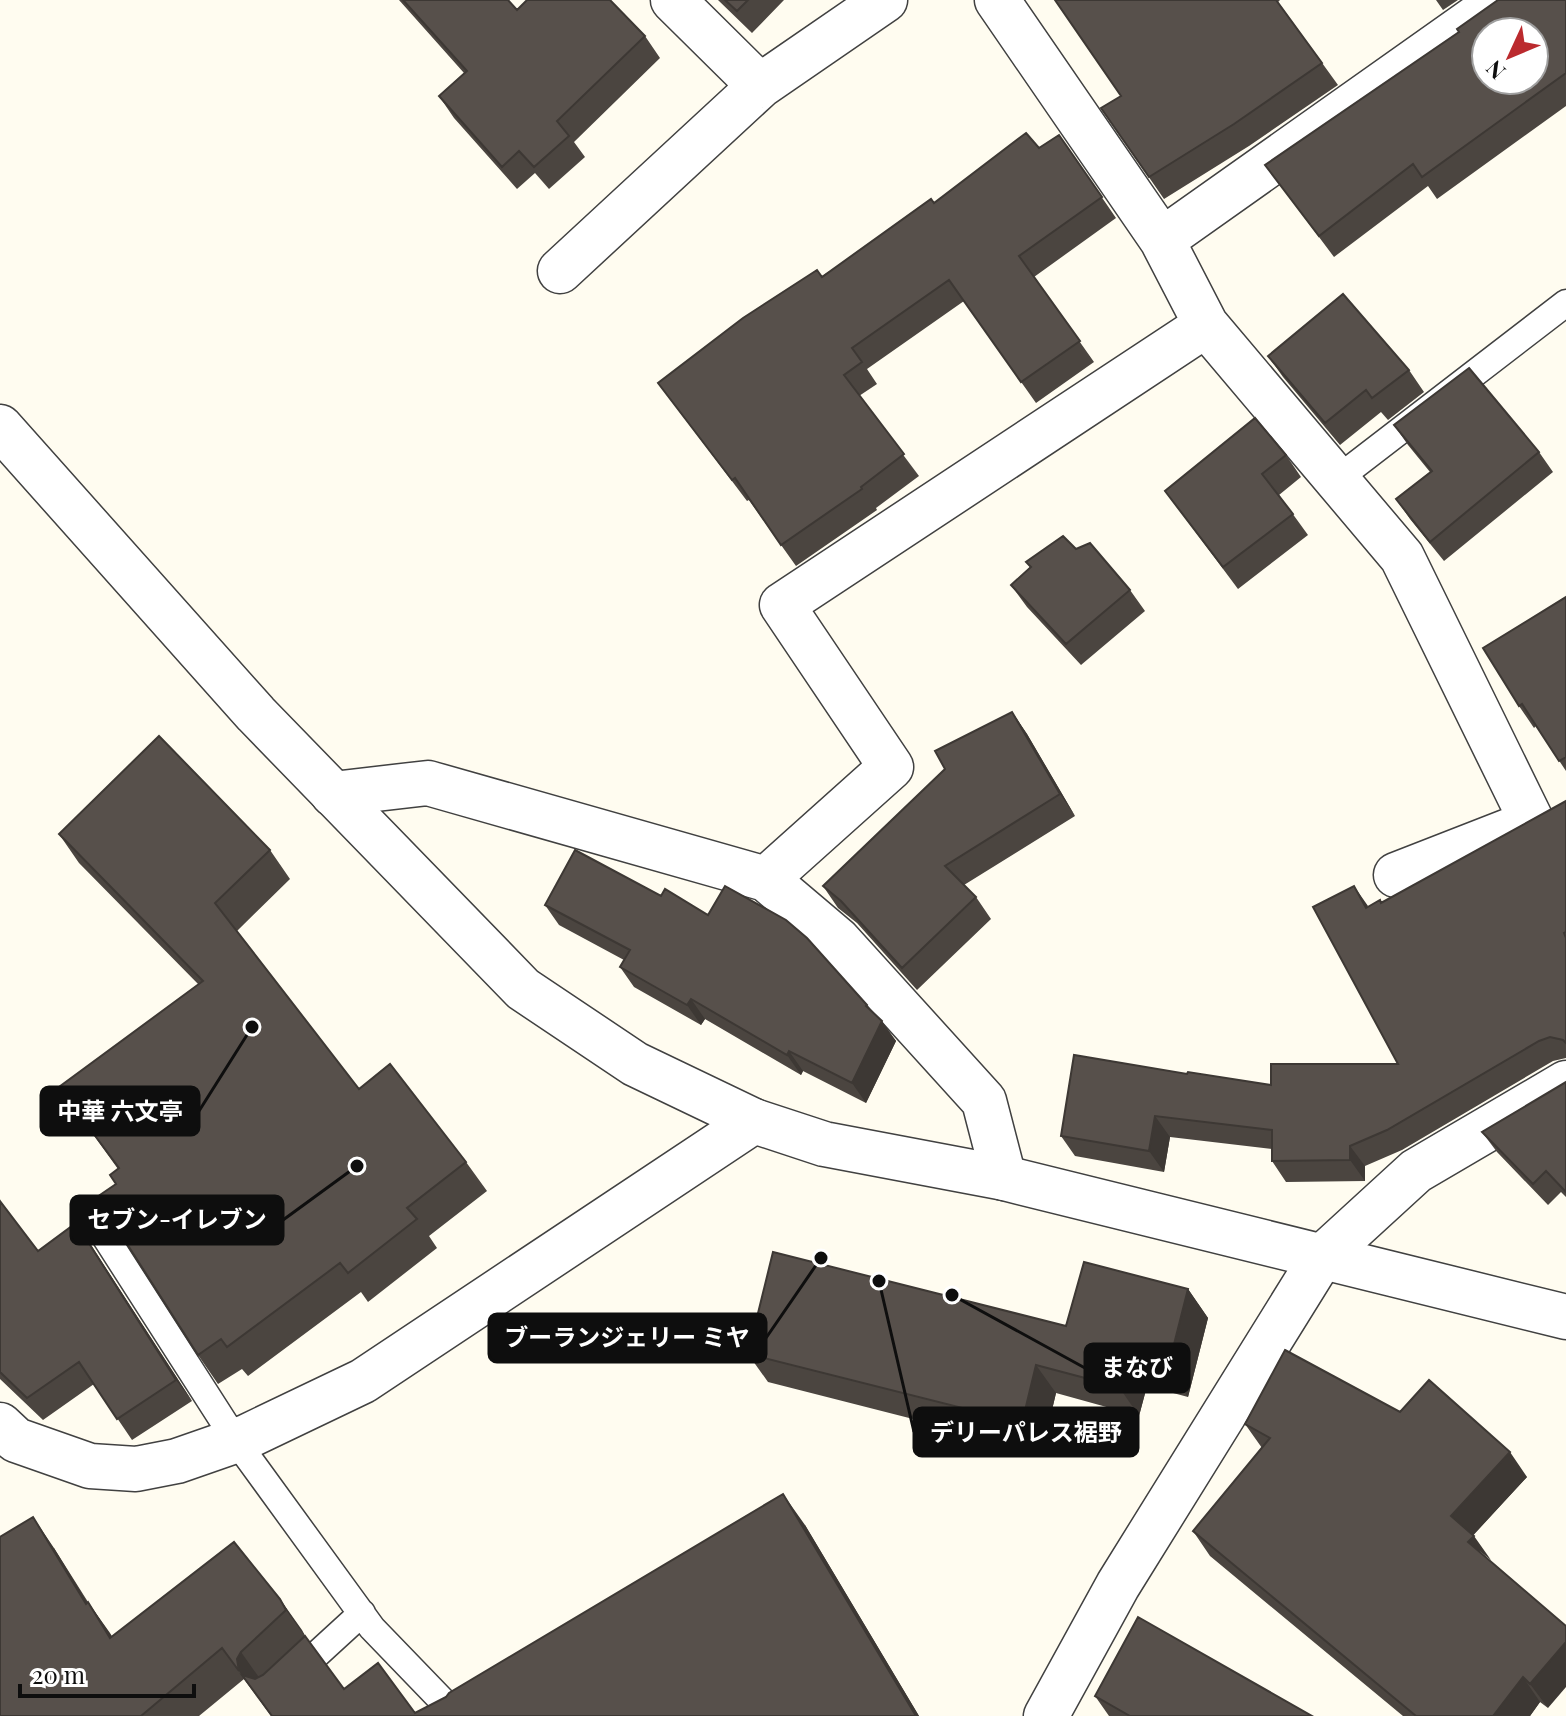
<svg xmlns="http://www.w3.org/2000/svg" width="1566" height="1716" font-family="'Playfair Display','Noto Sans JP',serif">
<rect width="100%" height="100%" fill="#fffcf0"/>
<g fill="none" stroke-linecap="round" stroke-linejoin="round">
<g stroke="#414141" stroke-width="29">
<path id="service" d="M1336 480 1566 303
M88 1210 236 1441 372 1628 457 1716
M291 1678 362 1613"/>
</g>
<g stroke="#414141" stroke-width="47">
<path id="minor" d="M673 0 760 86 885 0
M997 0 1162 240 1206 325 1402 557 1532 822 1396 875
M1162 240 1501 0
M560 271 760 86
M333 794 428 783 766 879 838 940 984 1101 1004 1178
M766 879 891 767 782 605 1206 325
M0 1425 16 1440 90 1466 136 1469 177 1461 246 1437 363 1381 754 1121
M1046 1716 1118 1585 1321 1258 1416 1171 1566 1083"/>
</g>
<g stroke="#414141" stroke-width="47">
<path id="tertiary" d="M0 427 256 714 523 989 635 1064 754 1121 824 1144 1004 1178 1566 1317"/>
</g>
<use href="#service" stroke="#fff" stroke-width="26"/>
<use href="#minor" stroke="#fff" stroke-width="44"/>
<use href="#tertiary" stroke="#fff" stroke-width="44"/>
</g>
<path fill="#4b4540" d="M399 0H508L517 10 645 36 660 58 574 142 585 157 549 189 535 173 517 189 454 118 439 96 464 73Z
M718 0H784L752 33Z
M1055 0H1280L1278 2 1338 85 1249 146 1164 199 1101 108 1121 96Z
M1436 0H1458L1443 10Z
M1566 0V106L1437 199 1428 186 1334 257 1265 165 1459 32Z
M1059 135 1116 218 1034 277 1094 362 1036 403 964 301 867 369 877 384 859 396 919 476 876 508 877 510 796 566 749 500 747 501 658 383 934 203 1039 148Z
M1268 356 1409 370 1424 392 1388 420 1381 412 1340 445 1283 377Z
M1394 425 1539 452 1553 472 1444 561 1410 519 1396 499 1430 472 1408 445Z
M1286 455 1301 477 1279 495 1308 535 1238 589 1165 491Z
M1076 549 1130 590 1145 611 1081 665 1027 607 1011 585 1030 567 1026 562Z
M1566 597V771L1536 726 1534 728 1519 706Z
M1012 712 1027 734 1075 816 964 885 976 897 991 919 917 990 857 923 838 908 823 886Z
M1566 801V1058L1553 1061 1402 1150 1365 1166V1181L1286 1182 1272 1161V1149L1170 1137 1164 1172 1075 1156 1061 1136 1187 1074 1271 1085 1398 1064 1368 907 1382 903Z
M59 834 270 850 290 879 237 931 359 1089 466 1162 487 1191 429 1236 437 1248 368 1302 361 1292 248 1376 242 1369 218 1384 198 1355 116 1184 118 1169 59 1087 199 985 79 863Z
M545 905 867 1005 896 1041 866 1103 803 1071 801 1075 705 1019 701 1025 634 987 620 967 624 960 559 925Z
M1566 1082V1197L1561 1192 1548 1205 1497 1152 1482 1132Z
M0 1201 38 1251 76 1223 192 1401 132 1440 94 1384 43 1420 0 1379Z
M1188 1289 1208 1318 1188 1397 1147 1386 1139 1416 1056 1393 1042 1452 768 1382 748 1354 1066 1326Z
M1400 1412 1527 1477 1473 1535 1548 1708 1540 1702 1530 1716H1403L1210 1556 1193 1531 1262 1448 1245 1424Z
M805 1525 919 1716H271L244 1679 199 1716H0L54 1548 88 1602 112 1637 280 1599 305 1636 344 1689 415 1713Z
M1095 1696 1312 1716H1109Z"/>
<path fill="#3d3834" d="M1012 712 1027 734 1075 816 1060 794Z
M1354 886 1368 906 1366 908Z
M691 999 705 1019 701 1025 687 1005Z
M882 1021 896 1041 866 1103 852 1083Z
M789 1051 803 1071 801 1075 787 1055Z
M1155 1116 1170 1137 1164 1172 1149 1151Z
M1350 1146 1365 1166V1181L1350 1160Z
M76 1223 91 1245 192 1401 176 1380Z
M1188 1289 1208 1318 1188 1397 1168 1368Z
M1127 1358 1147 1386 1139 1416 1119 1387Z
M1036 1365 1056 1393 1042 1452 1022 1423Z
M1510 1452 1527 1477 1468 1541 1451 1516Z
M783 1494 805 1525 919 1716H916Z
M33 1517 54 1548 107 1635 86 1604Z
M1474 1536 1491 1560 1468 1542Z
M280 1599 302 1630 308 1641 286 1610Z
M88 1602 110 1633 132 1669 110 1638Z
M1566 1642V1687L1548 1708 1530 1684Z
M241 1652 263 1683 242 1675 260 1702 239 1671 237 1659Z
M1523 1677 1540 1702 1530 1716H1493Z"/>
<path fill="#57504b" stroke="#3d3834" stroke-width="2" fill-rule="evenodd" d="M403 0H508L517 10 527 0H610L645 36 557 121 569 136 534 167 519 151 502 167 439 96 467 71Z
M725 0H748L737 11Z
M1055 0H1276L1322 63 1234 124 1149 177 1101 108 1121 96Z
M1498 0H1566V73L1422 177 1413 164 1319 236 1265 165 1459 32 1457 29ZM1486 32H1534V80H1486Z
M1026 133 1039 148 1059 135 1102 197 1019 256 1080 341 1021 382 949 280 852 348 862 362 844 375 904 454 861 487 862 489 781 545 735 478 732 480 658 383 743 318 817 270 822 277 931 199 934 203Z
M1343 294 1409 370 1372 398 1366 390 1325 423 1268 356Z
M1469 368 1539 452 1430 542 1396 499 1432 471 1394 425Z
M1255 418 1286 455 1262 474 1293 514 1223 567 1165 491Z
M1063 536 1076 549 1090 543 1130 590 1066 644 1011 585 1031 567 1026 562Z
M1566 597V757L1559 761 1522 704 1519 706 1483 648Z
M1012 712 1060 794 945 866 976 897 902 968 841 901 823 886 945 769 935 751Z
M159 736 270 850 215 903 359 1089 390 1064 466 1162 407 1208 417 1219 348 1273 340 1263 227 1347 221 1339 198 1355 97 1197 116 1184 110 1175 119 1168 59 1087 203 981 59 834Z
M1566 801V932L1564 933 1566 938V1043L1563 1040 1550 1037 1539 1041 1387 1130 1350 1146V1160L1272 1161V1130L1155 1116 1149 1151 1061 1136 1074 1055 1187 1074 1188 1072 1271 1085V1064H1398L1313 907 1354 886 1366 908 1380 900 1381 903Z
M575 850 661 896 665 889 708 915 725 886 786 920 807 938 867 1005 866 1006 882 1021 852 1083 789 1051 787 1055 691 999 687 1005 620 967 630 950 545 905Z
M1566 1082V1192L1546 1171 1533 1184 1482 1132Z
M0 1201 38 1251 76 1223 176 1380 117 1419 79 1362 27 1398 0 1372Z
M773 1252 1066 1326 1084 1262 1188 1289 1168 1368 1127 1358 1119 1387 1036 1365 1022 1423 748 1354Z
M1285 1350 1400 1412 1429 1380 1510 1452 1451 1516 1474 1536 1468 1542 1566 1626V1642L1530 1684 1523 1677 1493 1716H1416L1193 1531 1270 1438 1245 1424Z
M783 1494 916 1716H272L242 1675 255 1679 263 1675 305 1636 344 1689 378 1663 415 1713 446 1697 449 1693Z
M33 1517 86 1604 88 1602 110 1638 234 1542 280 1599 286 1610 241 1652 237 1659 239 1671 222 1648 141 1716H0V1537Z
M1138 1617 1312 1716H1130L1095 1696Z"/>
<path fill="none" stroke="#0e0e0e" stroke-width="3" d="M252 1027L199 1111M357 1166L283 1220M821 1258L766 1338M952 1295L1085 1368M879 1281L914 1432"/>
<g fill="#0e0e0e" stroke="#fff" stroke-width="3">
<circle cx="252" cy="1027" r="8"/>
<circle cx="357" cy="1166" r="8"/>
<circle cx="821" cy="1258" r="8"/>
<circle cx="952" cy="1295" r="8"/>
<circle cx="879" cy="1281" r="8"/>
</g>
<g fill="#0e0e0e" stroke="#0e0e0e" stroke-width="3">
<rect x="41" y="1087" width="158" height="48" rx="8"/>
<rect x="71" y="1196" width="212" height="48" rx="8"/>
<rect x="489" y="1314" width="277" height="48" rx="8"/>
<rect x="1085" y="1344" width="104" height="48" rx="8"/>
<rect x="914" y="1408" width="224" height="48" rx="8"/>
</g>
<g font-size="24" text-anchor="middle" font-weight="bold" fill="#fff">
<text x="120" y="1120">中華 六文亭</text>
<text x="177" y="1228">セブン-イレブン</text>
<text x="627" y="1346">ブーランジェリー ミヤ</text>
<text x="1137" y="1376">まなび</text>
<text x="1026" y="1441">デリーパレス裾野</text>
</g>
<g transform="translate(1510 56) rotate(226)"><circle r="38" fill="#ffffff" stroke="#9f9f9f" stroke-width="2"/>
<path d="M0-6L14 30L0 20L-14 30Z" fill="#bb2a2e"/>
<text y="-12" font-size="22" font-weight="bold" text-anchor="middle" fill="#0e0e0e">N</text>
</g>
<path d="M20 1684v12h174v-12" fill="none" stroke="#0e0e0e" stroke-width="4"/>
<text x="32" y="1684" font-size="24" fill="#0e0e0e" stroke="#ffffff" stroke-width="6" paint-order="stroke">20 m</text>
</svg>
